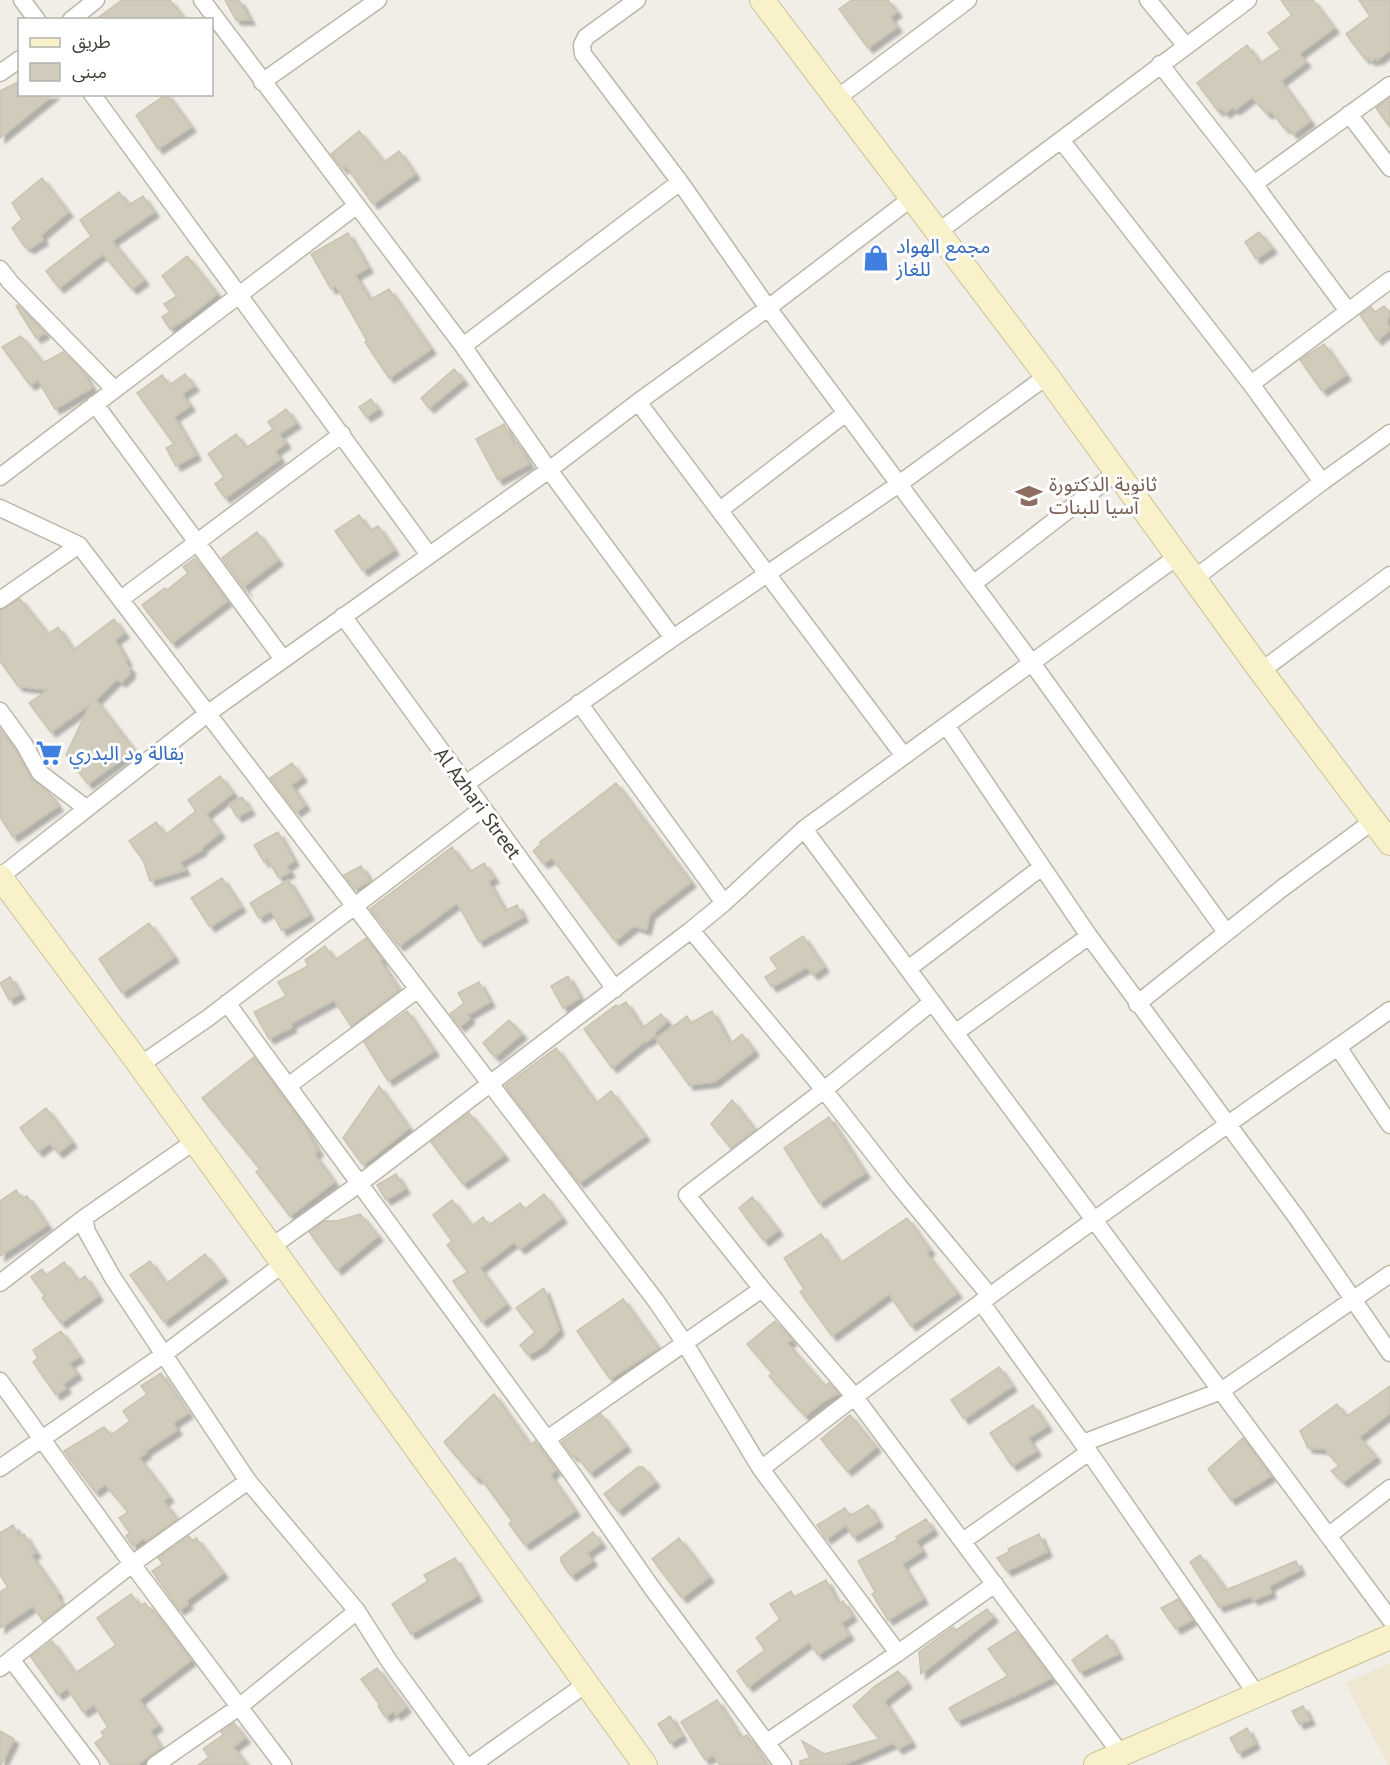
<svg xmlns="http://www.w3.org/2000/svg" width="1390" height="1765" font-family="'PT Sans','Noto Sans Arabic',sans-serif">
<defs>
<filter id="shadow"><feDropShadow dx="5" dy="5" stdDeviation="1.5" flood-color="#0004"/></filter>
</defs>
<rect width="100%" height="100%" fill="#f0eee6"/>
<path fill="#f0e7d3" d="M1390 1663V1765H1388L1345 1683Z"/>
<path fill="#d1cbbc" stroke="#cbc3b1" stroke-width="1.5" filter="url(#shadow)" d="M122 0H170L185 20H95Z
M225 0H239L250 20H236Z
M852 0H888L897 12 890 17 897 27 868 48 839 9Z
M1281 0H1313L1334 28 1299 54 1306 62 1281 81 1310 121 1293 134 1286 126 1284 128 1271 111 1267 114 1252 97 1235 110 1233 107 1225 113 1221 108 1218 111 1197 83 1247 45 1260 63 1281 49 1268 33 1292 15Z
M1359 0H1390V50L1377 60 1376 58 1371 61 1368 57 1365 59 1346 34 1370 16Z
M20 81V94H54L0 138V91Z
M167 94 191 127 158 149 136 115Z
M1390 98V127L1376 108Z
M359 131 384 162 399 151 415 174 373 204 346 166 343 169 331 154Z
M42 178 68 212 41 235 43 240 29 249 27 245 25 247 12 228 22 219 12 203Z
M119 192 129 205 143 196 154 212 112 241 144 280 132 289 103 254 59 288 46 271 91 236 80 220Z
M1259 232 1272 248 1256 259 1245 242Z
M348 233 368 268 355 275 370 300 389 289 431 349 389 378 365 342 367 341 336 286 331 289 311 254Z
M187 256 217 294 190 316 170 329 162 317 170 312 164 304 177 296 162 276Z
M18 305 45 333 36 338 16 306Z
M1384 306 1390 312 1387 322 1390 330 1377 340 1360 315 1371 307 1375 312Z
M21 336 43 363 63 352 84 373 92 388 55 409 38 380 30 385 2 347Z
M1324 344 1346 375 1322 391 1300 360Z
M454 369 463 380 429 408 421 398Z
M185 374 194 386 182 394 190 406 174 417 196 455 176 466 166 448 174 444 137 393 162 375 169 385Z
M371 399 378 409 366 417 359 407Z
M286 409 296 423 279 434 286 443 275 451 280 459 225 498 215 484 224 477 208 454 236 434 246 448 273 429 268 422Z
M504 424 514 444 517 442 529 464 498 480 476 439Z
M359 515 370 531 378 526 394 550 363 571 335 531Z
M257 532 278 560 243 587 247 592 222 558Z
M195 558 227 601 172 643 142 605 165 588 167 590 188 573 183 567Z
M20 599 48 634 58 627 73 650 114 619 124 633 115 640 127 661 125 663 131 669 129 671 130 674 121 682 117 679 96 700 134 750 88 784 66 755 90 704 51 732 29 703 48 690 18 686 0 661V610Z
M0 729 15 750 31 778 50 794 58 806 13 837 0 817Z
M292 763 302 777 291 785 305 805 296 812 270 778Z
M220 776 233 793 206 814 220 833 201 848 202 850 180 862 185 870 150 881 143 860 129 841 156 822 165 835 196 811 188 800Z
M616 783 691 882 650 914 646 930 634 926 615 941 552 858 543 863 533 851 541 844 540 842Z
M242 797 250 810 237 817 229 804Z
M278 832 294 861 286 866 290 872 279 878 267 859 264 862 254 845Z
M452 847 470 872 484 863 494 878 488 881 505 911 517 905 523 917 479 942 457 903 399 946 370 909Z
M361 866 370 881 355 889 344 875Z
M222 878 241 907 210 927 191 898Z
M288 880 309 915 282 931 271 911 259 918 250 903Z
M149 923 174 957 122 993 99 959Z
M803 936 824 967 813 975 807 967 772 987 765 977 778 969 770 958Z
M366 938 382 959 380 960 399 990 351 1026 334 1000 290 1024 292 1027 269 1039 254 1012 286 996 278 982 308 966 305 960 325 946 335 960Z
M568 976 580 998 563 1008 551 986Z
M10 977 20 994 9 1000 0 983Z
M479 982 490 1002 467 1015 470 1018 460 1027 450 1014 464 1003 458 993Z
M626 1002 642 1028 661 1014 667 1021 654 1033 656 1035 646 1042 645 1041 612 1068 584 1029 616 1005 618 1007Z
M407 1011 434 1051 388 1081 364 1042Z
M712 1011 730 1044 742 1034 754 1051 714 1082 689 1085 656 1039 687 1016 691 1023Z
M509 1020 522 1034 495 1057 483 1043Z
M556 1048 596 1103 611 1091 645 1136 579 1183 505 1086Z
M254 1057 303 1124 318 1151 314 1154 334 1182 290 1216 256 1172 260 1169 202 1098Z
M379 1086 409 1128 363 1165 343 1138Z
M732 1100 755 1130 731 1148 711 1124Z
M46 1108 72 1142 58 1153 50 1143 38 1152 20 1128Z
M469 1113 504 1155 463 1184 431 1142Z
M829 1117 865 1173 819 1203 784 1148Z
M396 1174 405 1189 386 1200 377 1185Z
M16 1190 22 1199 27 1196 47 1225 0 1256V1201Z
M544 1194 562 1218 520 1249 514 1242 480 1268 506 1304 482 1322 453 1281 468 1272 447 1245 452 1241 433 1215 452 1200 472 1226 483 1217 489 1225 520 1203 525 1209Z
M752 1197 778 1230 764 1241 739 1208Z
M360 1214 378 1236 337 1270 309 1232 325 1221H337Z
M907 1218 930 1250 926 1253 957 1293 911 1326 889 1294 832 1336 800 1292 804 1289 784 1258 821 1234 840 1263Z
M205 1254 223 1277 164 1322 130 1275 150 1261 166 1284Z
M64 1262 78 1281 85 1276 98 1296 61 1323 42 1298 45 1296 31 1277 42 1269 46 1275Z
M544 1288 559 1330 542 1347 528 1355 520 1345 535 1332 516 1308Z
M623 1299 658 1348 610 1379 577 1331Z
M775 1321 792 1340 787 1343 825 1386 829 1383 838 1393 821 1403 805 1416 769 1376 772 1373 747 1344Z
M61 1331 79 1357 69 1363 77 1374 63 1384 66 1388 56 1395 33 1362 38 1358 33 1350Z
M999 1367 1012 1386 964 1419 951 1400Z
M161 1373 188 1413 173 1423 177 1430 144 1452 146 1453 139 1458 169 1497 163 1501 177 1519 146 1541 144 1538 133 1546 126 1536 130 1533 119 1518 128 1512 105 1484 95 1492 64 1451 104 1427 111 1435 130 1421 123 1411 147 1394 141 1386Z
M1390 1386V1413L1359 1437 1376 1457 1343 1482 1331 1471 1339 1466 1325 1449 1308 1448 1300 1431 1337 1404 1347 1416Z
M494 1394 530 1445 535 1441 556 1470 550 1475 575 1511 525 1545 509 1524 512 1521 479 1476 476 1479 444 1442Z
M1033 1405 1047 1426 1028 1438 1036 1451 1012 1466 990 1433Z
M601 1414 626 1446 590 1473 576 1455 573 1457 562 1442Z
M850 1415 876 1447 847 1471 821 1439Z
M1243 1438 1271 1476 1231 1500 1208 1469Z
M638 1467H643L655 1482 618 1511 604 1494Z
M868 1505 878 1522 853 1537 846 1525 826 1539 817 1525 845 1508 850 1516Z
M926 1519 933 1530 916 1541 922 1551 902 1564 923 1599 888 1620 872 1594 875 1592 858 1561 898 1539 896 1537Z
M13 1525 20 1537 24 1534 36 1553 31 1555 58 1594 56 1595 63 1605 43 1621 33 1606 0 1628V1592L8 1587 0 1575V1533Z
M593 1532 601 1543 587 1553 592 1561 571 1576 561 1562V1557Z
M1039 1534 1047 1552 1007 1571 997 1558 1009 1552 1008 1549Z
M189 1536 193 1541 196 1538 223 1573 186 1601 188 1604 179 1610 152 1571 163 1564 158 1558Z
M679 1538 709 1577 682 1598 652 1559Z
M1200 1555 1226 1590 1296 1561 1300 1570 1269 1586 1271 1593 1253 1600 1251 1596 1219 1607 1190 1562Z
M455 1558 477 1596 411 1634 392 1604 428 1581 424 1575Z
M826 1580 838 1604 843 1601 852 1616 841 1623 849 1635 818 1655 809 1642 748 1687 737 1671 765 1650 756 1638 780 1619 770 1604 791 1591 794 1597Z
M131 1594 140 1606 145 1603 151 1611 153 1610 191 1660 139 1700 158 1725 150 1731 161 1747 137 1765H111L95 1743 104 1736 101 1732 108 1727 94 1705 83 1712 67 1688 58 1695 31 1657 52 1641 75 1673 116 1645 97 1618Z
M1178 1599 1192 1620 1176 1629 1161 1608Z
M987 1609 993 1617 921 1674 919 1652 953 1627 956 1630Z
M1016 1631 1051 1678 1021 1693 957 1721 949 1708 1008 1676 988 1649Z
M1107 1635 1118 1654 1080 1672 1072 1660Z
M377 1668 406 1707 396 1715 394 1711 385 1717 378 1706 380 1705 361 1679Z
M898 1671 907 1683 884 1701 911 1742 898 1749 893 1743 843 1765H800V1761L810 1758 802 1741 824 1754 879 1739 853 1706 875 1686Z
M717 1700 741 1738 747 1735 767 1765H720L713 1755 705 1760 681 1722Z
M1303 1706 1310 1720 1299 1724 1292 1711Z
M670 1716 682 1736 670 1743 658 1724Z
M234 1723 245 1738 233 1747 247 1765H198L209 1757 203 1749 223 1735 221 1732Z
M1247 1728 1255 1744 1238 1753 1230 1738Z
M0 1731 14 1739 1 1765H0Z"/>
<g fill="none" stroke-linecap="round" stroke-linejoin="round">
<g stroke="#bbb7a9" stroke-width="19">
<path id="street" d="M22 0 37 20
M202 0 463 346 549 470 673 638
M637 0 586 37 582 45 583 54 680 182 768 308 1032 663 1226 932
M1148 0 1186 46
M71 20 96 0
M1160 64 1254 184 1348 311
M0 73 20 59
M262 82 378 0
M92 94 429 555
M836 99 968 0
M1349 114 1390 168
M1061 140 1251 384 1322 482
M1254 184 1390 85
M938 232 1248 0
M0 269 10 282 114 389
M463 346 680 182
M1251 384 1390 280
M638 402 904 756
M95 404 283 659
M0 477 356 206
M0 508 79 545 656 1301 684 1342 761 1469 898 1653
M720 510 846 413
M1195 578 1322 482 1390 433
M973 584 1117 472
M121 599 342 434
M0 600 79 545
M343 616 615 989
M1261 671 1390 575
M579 703 724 903
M0 711 24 744 40 773 86 808
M946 725 1089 936 1297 1218 1390 1353
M464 785 673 638 899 484 1047 376
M804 829 1390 1619
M0 877 207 714 549 470 638 402 768 308 913 197
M691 930 824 1090 898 1185 990 1296
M908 969 1042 867
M932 1002 824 1090 687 1195 762 1289 854 1396 1121 1754
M227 1003 571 1472 652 1588 783 1765
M1137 1004 1281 889 1373 821
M955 1033 1089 936
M1338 1047 1390 1125
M140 1065 208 1018 482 809
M288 1086 418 989
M84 1218 87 1232 113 1278 248 1481 357 1611 389 1661 465 1765
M271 1247 359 1184 691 930 724 903 804 829 1178 556
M0 1283 84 1218 195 1141
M981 1302 1089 1452 1257 1695
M0 1381 132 1564 283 1765
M547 1439 762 1289
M1083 1443 1221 1391 1390 1274
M0 1468 163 1355 283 1264
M761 1469C913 1350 1069 1237 1227 1125 1281 1086 1336 1049 1390 1010
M1328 1536 1390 1488
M963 1541 1089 1452
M11 1659 91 1765
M0 1668 132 1564 248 1481
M767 1742 898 1653 995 1584
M155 1765 239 1707 357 1611
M472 1765 586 1684"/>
</g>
<g stroke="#cbc39a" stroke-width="26">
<path id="secondary" d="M762 0 1047 376 1261 671 1390 843
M0 877 140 1065 645 1765
M1096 1765 1390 1637"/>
</g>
<use href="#street" stroke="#fff" stroke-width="16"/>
<use href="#secondary" stroke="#f8f1c9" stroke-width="24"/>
</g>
<defs>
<g id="shop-bare" transform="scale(2.07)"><path d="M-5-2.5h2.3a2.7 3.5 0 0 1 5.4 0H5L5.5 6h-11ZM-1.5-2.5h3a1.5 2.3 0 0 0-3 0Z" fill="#3f7fe0" stroke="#fff" stroke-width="2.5" paint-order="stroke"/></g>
<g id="school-bare" transform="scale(2.07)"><path d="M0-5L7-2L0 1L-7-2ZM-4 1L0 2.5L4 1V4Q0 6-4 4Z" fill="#8d6e63" stroke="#fff" stroke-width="2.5" paint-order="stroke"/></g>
<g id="supermarket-bare" transform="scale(2.07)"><path d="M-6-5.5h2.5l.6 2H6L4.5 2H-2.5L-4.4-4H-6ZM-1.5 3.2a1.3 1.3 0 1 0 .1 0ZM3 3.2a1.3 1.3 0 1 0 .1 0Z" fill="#3f7fe0" stroke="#fff" stroke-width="2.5" paint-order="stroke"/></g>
</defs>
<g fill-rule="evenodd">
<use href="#shop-bare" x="876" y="258"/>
<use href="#school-bare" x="1029" y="496"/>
<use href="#supermarket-bare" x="49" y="753"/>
</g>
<g text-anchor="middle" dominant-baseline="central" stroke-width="6" stroke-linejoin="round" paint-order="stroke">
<g font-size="20" fill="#366cbe" stroke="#fff" text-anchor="start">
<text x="896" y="246">مجمع الهواد<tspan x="896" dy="23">للغاز</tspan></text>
<text x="69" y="753">بقالة ود البدري</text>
</g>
<g font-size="20" fill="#785e54" stroke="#fff" text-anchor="start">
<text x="1049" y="484">ثانوية الدكتورة<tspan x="1049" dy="23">آسيا للبنات</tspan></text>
</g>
<g font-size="20" fill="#423f36" stroke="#fff">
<text transform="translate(478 803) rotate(54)">Al Azhari Street</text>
</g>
</g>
<rect x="18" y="18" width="195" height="78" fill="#ffffff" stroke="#b3b2af" stroke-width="1.5"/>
<rect x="30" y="38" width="30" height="9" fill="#f8f1c9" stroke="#b3b2af" stroke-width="1.5"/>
<text x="72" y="48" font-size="18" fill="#423f36">طريق</text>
<rect x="30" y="63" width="30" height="18" fill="#d1cbbc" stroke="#b3b2af" stroke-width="1.5"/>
<text x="72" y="78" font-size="18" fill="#423f36">مبنى</text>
</svg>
